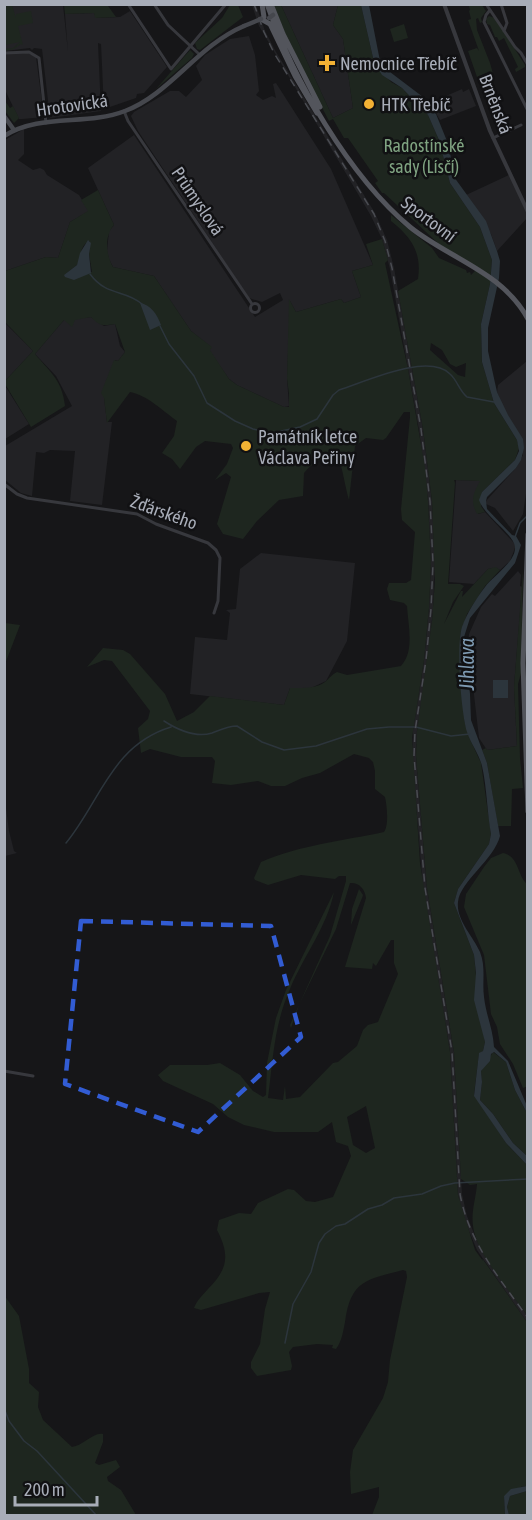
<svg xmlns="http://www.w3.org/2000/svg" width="532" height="1520" font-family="'Asap Condensed',sans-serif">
<rect width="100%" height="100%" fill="#161618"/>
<path fill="#222225" d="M5 5H63L68 52 65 14 94 13 96 18 120 17 130 11 167 67 144 93 137 94 136 98 104 109 101 44 98 43 101 111 50 118 42 49 34 48 32 50 30 48 5 51Z
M252 5H256L265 31 276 52 375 213 387 240 394 268 423 429 432 501 435 563 433 609 428 660 417 731 416 756 427 888 454 1052 462 1194 467 1216 477 1241 491 1264 527 1315V1322L477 1250 463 1217 458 1195 450 1052 423 888 412 756 413 730 424 660 429 608 431 563 428 501 419 430 390 269 382 239 371 216 259 26Z
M281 5H338L333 25 343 39 353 108 333 118Z
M249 36 255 55 259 91 256 95 263 100 272 96 276 98 273 84 276 83 331 169 373 265 352 271 361 297 344 303 341 299 296 312 290 301 287 378 289 406 284 407 237 385 229 379 209 350 211 347 191 331 154 276 113 267 109 259 107 251 109 231 114 225 88 168 134 135 255 317 283 300 280 293 262 302 249 298 138 131 131 116 134 112 170 91H179L186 97 202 80 196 66 205 55 230 39Z
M28 53 36 57 44 117 22 119H19L6 92 5 54Z
M462 89 463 92 469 89 476 106 440 120 430 103Z
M24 129V154L18 160 33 170 40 168 44 170 47 175 79 195 89 211 70 222 58 258 46 257 5 271V276V140Z
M511 174 527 212V218L497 251 491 234 466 195Z
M91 317 104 326 115 324 120 346 125 352 118 361 115 360 104 398 107 422H112L102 505 70 501 75 451 50 450 44 453 36 452 32 496 21 493 5 480V446L72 406 56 376 35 354 64 320Z
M4 322 33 351 5 381H4Z
M527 361V487L523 514 513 531 495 508 486 504V501L516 468 523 455 497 392 498 385Z
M4 384 29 424 5 439H4Z
M456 480 481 481 478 514 485 512 515 544V548L510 561 500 570 496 568 488 569 474 584 449 582Z
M261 553 355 563 347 641 326 681 311 688H290L284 705 190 694 195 637 227 640 230 613 226 610 236 609 240 569Z
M518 571 521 575 520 586 522 587 514 687 517 746 487 750 479 738 468 643 469 634 481 607 492 594 495 596Z
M4 792 9 831 14 851 17 853 5 856Z"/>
<path fill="#1e261f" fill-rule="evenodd" d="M12 5 16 18V14L31 11 33 23 18 26 23 45 21 44 14 49 5 51V49L13 48 20 42 5 45V6Z
M98 5 108 6 116 17 95 18 94 13 65 14 64 5H63Z
M230 5H238L243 17 200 50 197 49 195 43 222 18Z
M274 5H281L333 118 353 108 343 39 333 25 338 5H361L374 62 391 82 402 88 428 115 439 140 450 183 480 227 492 260 490 284 481 324 482 362 494 403 517 440 519 448 515 460 482 492 481 506 485 512 477 514C470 501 473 494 480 481L454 480 455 483 448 584H460L464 586 453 602 444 624 461 591H463L462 597 488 569 496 567 500 570 485 586 467 614 460 636V661L465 723 470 739 481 763 491 834 489 844 458 889 454 903 474 955 480 1017 485 1042 483 1051 479 1054 474 1094 506 1143 527 1165V1315C511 1292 476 1254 473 1226 471 1211 476 1198 477 1184L470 1185 461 1179 454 1052 427 888 416 756 417 731 432 621 435 580 432 501 423 429 398 291 418 279C422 252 411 237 391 221V215L432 248 439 258 466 270 467 273 470 272 471 275 477 269 440 245 384 193H382L375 183 378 181 348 138H344L333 119 329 121 289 44ZM431 343 442 350 450 364 456 367 466 363 465 377 458 375 430 350Z
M482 5 486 11 481 18 482 22 480 23 478 18 476 19 477 30 490 63 494 77 490 71 477 77 468 51 477 48 479 51 468 20 471 19 469 11 470 10 469 6Z
M489 16 495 18 525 65V67L516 72 515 69 518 67 504 38 499 41 497 37H495L490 25 487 24 486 19Z
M404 24 408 38 394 42 390 29Z
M190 50 194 54 192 58 156 89Z
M5 101 10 108 13 106 19 118 14 123 5 111Z
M98 190 114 225C104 236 106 255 113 267L154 276 191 331 212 347 210 350 229 379 237 385 284 407H289V394L287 378 289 299 296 312 341 299 344 303 361 297 352 271 373 265 366 244 382 239 388 260 385 263 408 369 425 468 428 501 431 563 429 608 424 660 412 738 420 863 450 1052 458 1195 475 1250 483 1261 482 1258 527 1322V1486L521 1487 504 1496 505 1515H372L379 1497V1487L351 1494 350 1472 353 1450 383 1398 388 1382 390 1360 407 1277 406 1271 403 1270C367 1280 351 1279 345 1322 343 1332 342 1341 336 1349L332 1348 333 1345 317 1344 293 1347 289 1352 292 1366 291 1370 257 1376 251 1368V1362L260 1344 265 1309 270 1292 259 1293 201 1310 194 1308C197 1300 202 1296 208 1289 228 1269 230 1255 217 1230L219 1220 239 1213 251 1214 258 1203 288 1189 294 1190 306 1201 315 1202 333 1197 351 1156 348 1146 336 1142 332 1122 318 1132H274L244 1125 228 1117 213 1104 163 1081 158 1075 170 1065H207L220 1063 240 1075 253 1091 263 1097 266 1095 267 1063 276 1018 286 990 334 892C327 927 303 957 290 989 274 1025 273 1060 268 1098L283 1100 285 1086 286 1099 300 1097 333 1063 338 1062 357 1046 363 1030 368 1025 378 1022 398 974 394 963V940H391L376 966 373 963 372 969 345 967 366 898C365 889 359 882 350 883L336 929 299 1005 291 1028 290 1025 330 936 346 881V876H339L335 879 301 875 268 885 255 880 254 878 261 862C300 845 342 841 384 832 389 825 387 806 385 797L375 789V771L373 762 369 758 354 754 320 773 302 778 285 786H271L258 781 231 785 212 783 215 761 212 757H181L150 749 141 753 138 728 148 719 150 711 112 661 104 660 87 667 103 648 123 650 130 654 165 694 177 721 194 712 210 696 284 705 290 688C301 688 316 689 325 682 330 678 331 675 337 672L347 675 401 666C415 651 408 625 407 606L404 603 390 600 387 589 389 583H406L411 580 415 532 402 520 401 509 410 417V412H404L386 438 383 440 366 438 355 446 349 500C346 490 344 477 341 466 327 453 314 461 304 473L303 496 279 500 257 521 243 539 223 534 217 524 231 477 226 473 215 480 227 464 233 448 231 444 205 441 196 447 180 469 172 459 162 453 174 436 177 421C163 411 147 395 130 392L107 423 104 398 101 393 114 360 118 361 125 352 115 324C103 326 99 326 91 317L75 320 72 327 64 320 35 354C51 373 62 380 65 406L31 427 5 384V381L33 351 5 322V271L46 257 58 258 70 222 88 211 81 200ZM90 241 89 254 92 272 67 273 77 265C82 257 79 245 90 241ZM366 1106 375 1148 366 1153 353 1145 347 1117Z
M523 569 521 673 518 684 520 758 523 788 512 789 511 826H498L487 763 482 750 486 748 487 750 517 746 514 687Z
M5 623 20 625 5 664 4 623Z
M503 853C519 856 517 875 527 884L528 1086 523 1088 513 1064 500 1044 497 1027 491 1014 484 955 464 907 466 894 484 867 491 858Z
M359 889 363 895 362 898 351 925 352 909Z
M493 1052 506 1062 515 1090 527 1113V1156L513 1143 493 1114 480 1100 482 1082 481 1071Z
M4 1295 19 1316 29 1369V1383L39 1392 38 1407 43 1420 72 1447C83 1446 93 1432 103 1434V1442L95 1463 99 1465 116 1460 120 1467 107 1477 108 1481 121 1490 136 1515H5Z
M527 1491V1515H509L507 1507 510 1496Z"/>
<path fill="#2c353c" d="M361 5H369L380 61 386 69 423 97 436 114 449 146 454 177 486 221 497 251 500 261 499 278 488 328V351L497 392 508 415 523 439 524 448 521 460 516 468 487 497 486 501 487 509 512 535 516 536 521 545 515 563 470 618 464 637 470 694 471 720 487 763 500 836C494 860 460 881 458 902 456 920 473 936 480 952 486 967 482 982 484 997 486 1015 493 1029 494 1047L508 1061 527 1106V1113L515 1090 506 1062 494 1052 491 1054 490 1061 481 1071 482 1082 480 1100 493 1114 513 1143 527 1156V1165L506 1143 474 1096 479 1053 483 1051 485 1042 474 1000 476 973 474 955 454 903 458 889 489 844 491 834C487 812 487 788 482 766 479 754 471 744 467 732 461 712 456 646 462 627 467 613 476 599 485 587 493 576 516 562 515 547 514 534 485 517 479 500L482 492 515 460 519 451 517 440 494 403 482 362 481 324 490 284 492 260 480 227 450 183 439 140 428 115 402 88 382 75 374 62Z
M88 240 91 243 89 254 91 273 74 280 65 277 64 275 77 265 80 253Z
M140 303C151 305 157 314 161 325L150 330Z
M493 680H508V698H493Z
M527 1486V1491L510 1496 507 1507 509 1515H505L504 1496 511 1489Z"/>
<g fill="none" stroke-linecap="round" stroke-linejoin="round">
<path stroke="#2c353c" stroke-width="1.5" d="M90 274C107 297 125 289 142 304
M160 326 169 344 194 376 207 403 235 421 253 429 272 433 300 427 317 419 333 395 339 390C365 382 428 352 450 374 457 380 459 390 467 397L494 402
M515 537 520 523 528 515
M164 721C178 730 196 738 212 733 220 730 228 726 237 726L262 742 284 750 316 746 367 729 389 727H416L451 736 470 734
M66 843C101 800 112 745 171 727
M285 1343 293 1304 311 1272 319 1243 325 1234 336 1226 345 1224 368 1209 382 1205 394 1198 422 1194 441 1186 455 1183 528 1179
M4 1408 9 1421 24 1441 37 1451 97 1516"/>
<path stroke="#37383d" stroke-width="3" d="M128 4 171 69 226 4
M154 4 168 25 199 54
M486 4 515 47 521 53 528 65
M501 4 507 23 504 31
M490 10 486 15 484 22 528 111
M4 53 29 52 39 58 46 123
M124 111 128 121 252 304
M493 138 521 125
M250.5 308a4.5 4.5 0 1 1 9 0a4.5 4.5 0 1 1-9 0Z
M4 484 17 494 27 498 137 514 156 524 208 543 216 550 220 558 218 601 214 613
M4 1071 33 1076"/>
<path stroke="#37383d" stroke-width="4" d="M444 4 490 131 528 212"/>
<path stroke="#45474d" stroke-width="4.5" d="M4 116 14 130
M4 136C40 113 86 126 125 111 170 94 197 46 244 26"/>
<path stroke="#53555c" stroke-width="5" d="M262 4 264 17
M267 4C293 79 349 176 410 227 448 258 503 272 528 319
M271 4 283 34 320 107
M261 19 270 24 295 76 317 113
M528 534 523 663 528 812"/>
<path stroke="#4a4c52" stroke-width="1.5" stroke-dasharray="8 6" stroke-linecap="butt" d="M254 4 264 32 274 53 374 214 385 241 392 268 421 429 430 501 433 563 431 609 426 660 415 731 414 756 425 888 452 1052 460 1194C469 1243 500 1279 528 1318"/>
<path stroke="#45474d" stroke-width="4.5" d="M269 18 273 15
M244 26 261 19"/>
</g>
<path fill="none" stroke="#325cd3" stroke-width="4.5" stroke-dasharray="12 8" stroke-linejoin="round" d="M81 921 271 926 301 1037 198 1132 65 1084Z"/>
<g fill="#f2b134" stroke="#111113" stroke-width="2">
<path d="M324 54h6v6h6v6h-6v6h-6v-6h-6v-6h6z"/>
<circle cx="369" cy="104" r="6"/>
<circle cx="246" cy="446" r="6"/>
</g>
<g text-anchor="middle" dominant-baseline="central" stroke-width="5" stroke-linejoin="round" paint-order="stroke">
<g font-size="18" fill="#a8adb8" stroke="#111113" text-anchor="start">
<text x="340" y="63">Nemocnice Třebíč</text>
<text x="381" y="104">HTK Třebíč</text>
<text x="258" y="436">Památník letce<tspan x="258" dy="21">Václava Peřiny</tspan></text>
</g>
<g font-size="18" fill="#a8adb8" stroke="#111113">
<text transform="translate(496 104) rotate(69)">Brněnská</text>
<text transform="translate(72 105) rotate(-8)">Hrotovická</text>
<text transform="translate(198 201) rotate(56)">Průmyslová</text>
<text transform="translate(429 219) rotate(37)">Sportovní</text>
<text transform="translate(164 512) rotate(20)">Žďárského</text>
</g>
<g font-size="18" fill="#7fa381" stroke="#111113">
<text x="424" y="145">Radostínské<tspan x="424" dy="21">sady (Lísčí)</tspan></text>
</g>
<g font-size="20" font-style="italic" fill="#7f9bb3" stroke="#111113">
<text transform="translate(466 664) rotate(-90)">Jihlava</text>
</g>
</g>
<rect width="532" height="1520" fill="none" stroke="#a8adb8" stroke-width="12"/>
<path d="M15 1496v9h82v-9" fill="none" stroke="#a8adb8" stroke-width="3"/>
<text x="24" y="1496" font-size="18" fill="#a8adb8" stroke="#111113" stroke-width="4.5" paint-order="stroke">200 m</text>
</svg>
